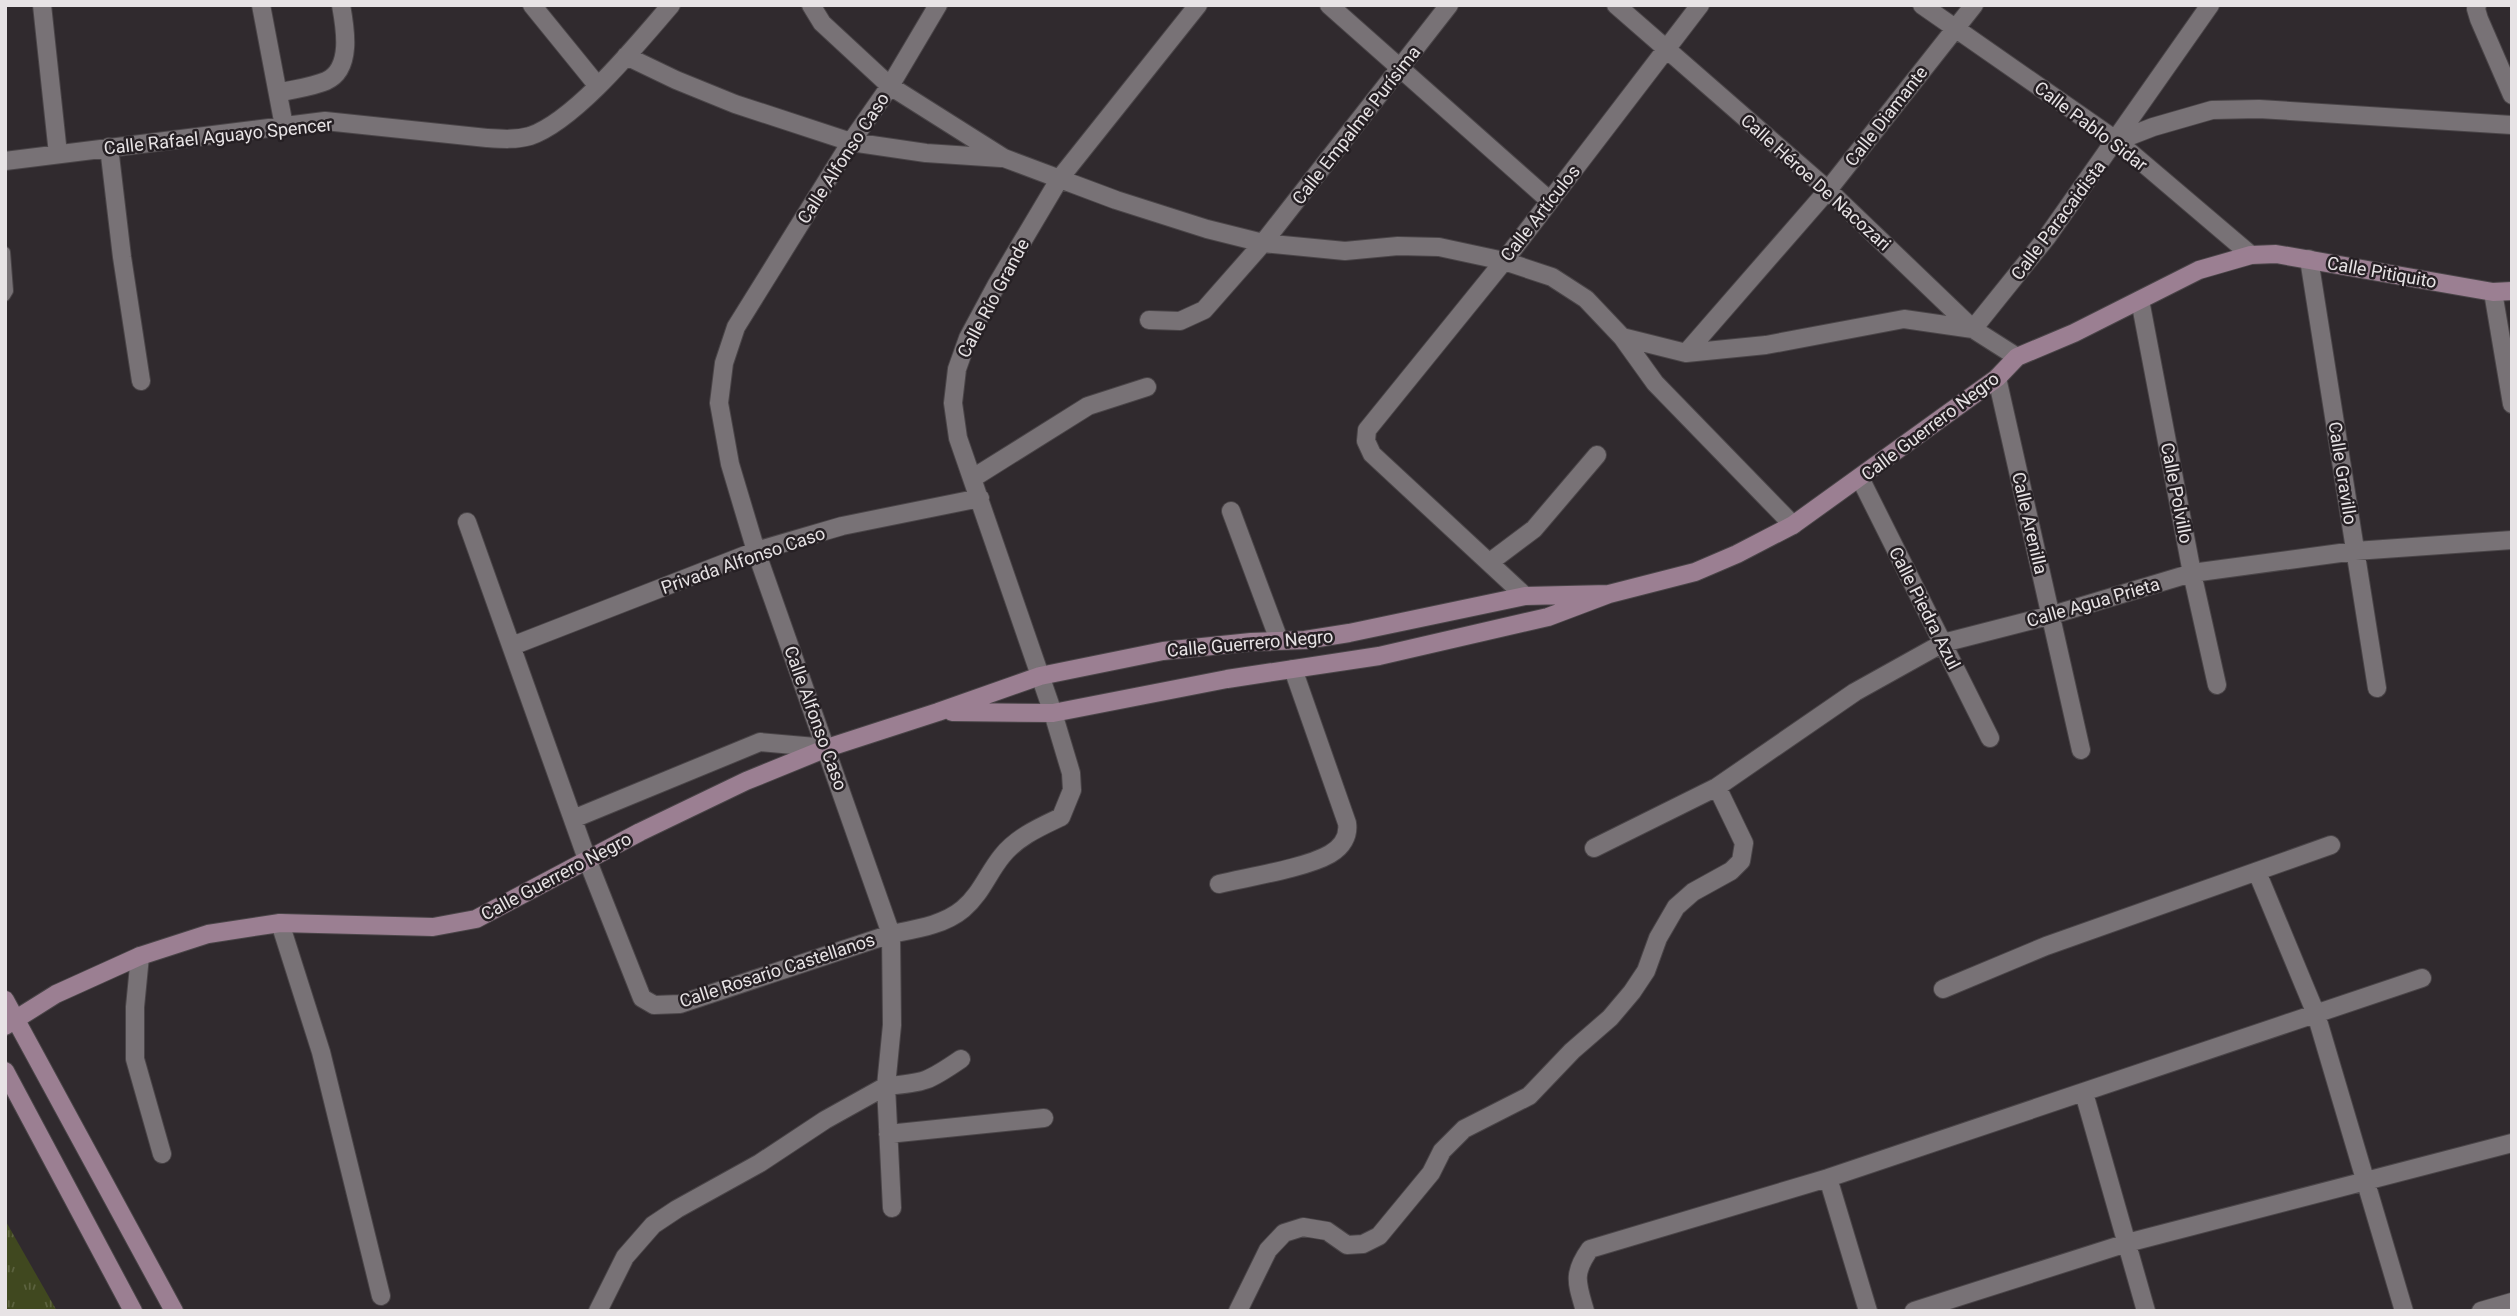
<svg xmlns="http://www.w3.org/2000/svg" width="2517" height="1316" font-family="Roboto,sans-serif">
<defs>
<pattern id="grass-tufts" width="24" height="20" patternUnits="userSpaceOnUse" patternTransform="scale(1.75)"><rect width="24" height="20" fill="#40481f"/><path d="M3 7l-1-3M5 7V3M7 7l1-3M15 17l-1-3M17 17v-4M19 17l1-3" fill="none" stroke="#5c623f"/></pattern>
</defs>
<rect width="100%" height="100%" fill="#302a2e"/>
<path fill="url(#grass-tufts)" d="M5 1220 57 1311H5Z"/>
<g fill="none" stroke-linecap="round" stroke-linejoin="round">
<g stroke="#4a4548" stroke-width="12">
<path id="lane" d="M5 252 8 291 5 296"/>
</g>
<g stroke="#4a4548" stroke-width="20">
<path id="street" d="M42 5 58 154
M261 5 284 126
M532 5 597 85
M811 5 822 23 890 86 1004 158 1116 200 1207 229 1263 243 1345 251 1398 246 1439 247 1504 261 1552 277 1586 299 1622 337 1686 353 1766 345 1904 319 1973 329
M1329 5 1550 201
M1616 5 1828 190 1973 329 2017 357
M1922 5 2117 141 2251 255
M2477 5 2476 9 2479 19 2512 95
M626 56 676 80 735 104 851 142 926 153 1001 158
M278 93C294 89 312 87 326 81 353 69 345 27 341 5
M2117 141 2153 127 2212 110 2259 109 2512 125
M109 147 122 257 141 381
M5 161 325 121 487 138C502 139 516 140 530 136 576 120 638 43 671 5
M2309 259 2377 688
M2493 292 2512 404
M2140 300 2192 573 2217 685
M1149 320 1180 321 1204 310 1263 243 1449 5
M1973 329 2047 237 2210 5
M1622 337 1655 383 1793 525
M1686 353 1828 190 1974 5
M1997 378 2081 750
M973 478 1088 406 1147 387
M1860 478 1990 738
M1231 511 1279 640
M467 522 587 859 642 998 654 1005 680 1004 891 934C916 929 944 925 963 909 981 894 988 873 1002 856 1017 837 1040 827 1061 817L1072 790 1071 773 1053 713 958 438 953 403 957 369 968 338 997 284 1060 178 1198 5
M1490 562 1534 529 1597 455
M1525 596 1372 454 1366 441 1367 430 1504 261 1700 5
M512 646 756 551 842 526 980 498
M573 819 760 742 827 748
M1594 848 1717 787 1855 692 1943 643 2052 615 2192 573 2355 551 2512 540
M2257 872 2316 1014 2404 1311
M1219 884C1248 877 1306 868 1330 854 1342 847 1349 836 1347 823L1293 669
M280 923 321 1052 381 1296
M140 956 135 1007V1059L162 1154
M1943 989 2046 946 2331 845
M2084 1093 2146 1311
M888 1134 1044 1118
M1828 1178 1868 1311
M892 1208 886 1086C925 1083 929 1081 961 1059
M598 1311 625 1257 653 1225 677 1209 760 1163 825 1120 886 1086 892 1025 891 934 756 551 730 464 719 403 724 363 736 327 851 142 890 86 938 5
M1238 1311 1268 1250 1284 1233 1303 1227 1327 1231 1347 1245 1363 1244 1379 1236 1431 1173 1442 1151 1464 1129 1529 1096 1572 1051 1610 1018 1632 992 1646 971 1658 938 1676 907 1693 892 1731 871 1741 861 1744 843 1717 787
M1585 1311C1577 1283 1572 1274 1590 1249L1828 1178 2422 978
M1914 1311 2127 1243 2512 1143
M2481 1311 2512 1302"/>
</g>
<g stroke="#4a4548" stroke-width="20">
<path id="secondary" d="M952 712 1053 713 1227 679 1379 656 1548 617 1609 594 1695 572 1737 554 1793 525 1997 378 2017 357 2074 333 2199 270 2251 255 2276 254 2493 292 2512 291
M5 1000 174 1311
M5 1026 56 994 140 956 208 934 280 923 433 927 476 919 640 832 746 781 827 748 938 712 1040 676 1163 651 1251 642 1305 640 1349 633 1525 596 1609 594
M5 1071 133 1311"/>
</g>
<use href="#lane" stroke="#787276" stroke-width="10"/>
<use href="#street" stroke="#787276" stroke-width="18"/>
<use href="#secondary" stroke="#9b7f92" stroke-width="18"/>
</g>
<g text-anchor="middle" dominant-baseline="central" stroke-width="5" stroke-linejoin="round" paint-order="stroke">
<g font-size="18" fill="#e7e3e5" stroke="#262024">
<text transform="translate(1886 116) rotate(-52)">Calle Diamante</text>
<text transform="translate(1356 125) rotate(-52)">Calle Empalme Purísima</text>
<text transform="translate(2091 126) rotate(37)">Calle Pablo Sidar</text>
<text transform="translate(218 136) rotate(-6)">Calle Rafael Aguayo Spencer</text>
<text transform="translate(843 158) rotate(-57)">Calle Alfonso Caso</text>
<text transform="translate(1816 182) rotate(42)">Calle Héroe De Nacozari</text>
<text transform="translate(1540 213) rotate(-52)">Calle Artículos</text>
<text transform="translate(2058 220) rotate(-53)">Calle Paracaidista</text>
<text transform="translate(2382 272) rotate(10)">Calle Pitiquito</text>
<text transform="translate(993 298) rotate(-62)">Calle Río Grande</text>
<text transform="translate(1930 426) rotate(-37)">Calle Guerrero Negro</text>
<text transform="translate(2343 473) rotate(81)">Calle Gravillo</text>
<text transform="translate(2177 493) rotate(79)">Calle Polvillo</text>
<text transform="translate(2030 523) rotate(77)">Calle Arenilla</text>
<text transform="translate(743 560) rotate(-19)">Privada Alfonso Caso</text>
<text transform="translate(2093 602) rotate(-16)">Calle Agua Prieta</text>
<text transform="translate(1925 608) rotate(63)">Calle Piedra Azul</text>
<text transform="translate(1250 643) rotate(-5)">Calle Guerrero Negro</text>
<text transform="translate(816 718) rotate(70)">Calle Alfonso Caso</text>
<text transform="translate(556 876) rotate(-28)">Calle Guerrero Negro</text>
<text transform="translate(777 970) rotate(-18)">Calle Rosario Castellanos</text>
</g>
</g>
<rect width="2517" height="1316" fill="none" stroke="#e7e3e5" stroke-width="14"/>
</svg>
